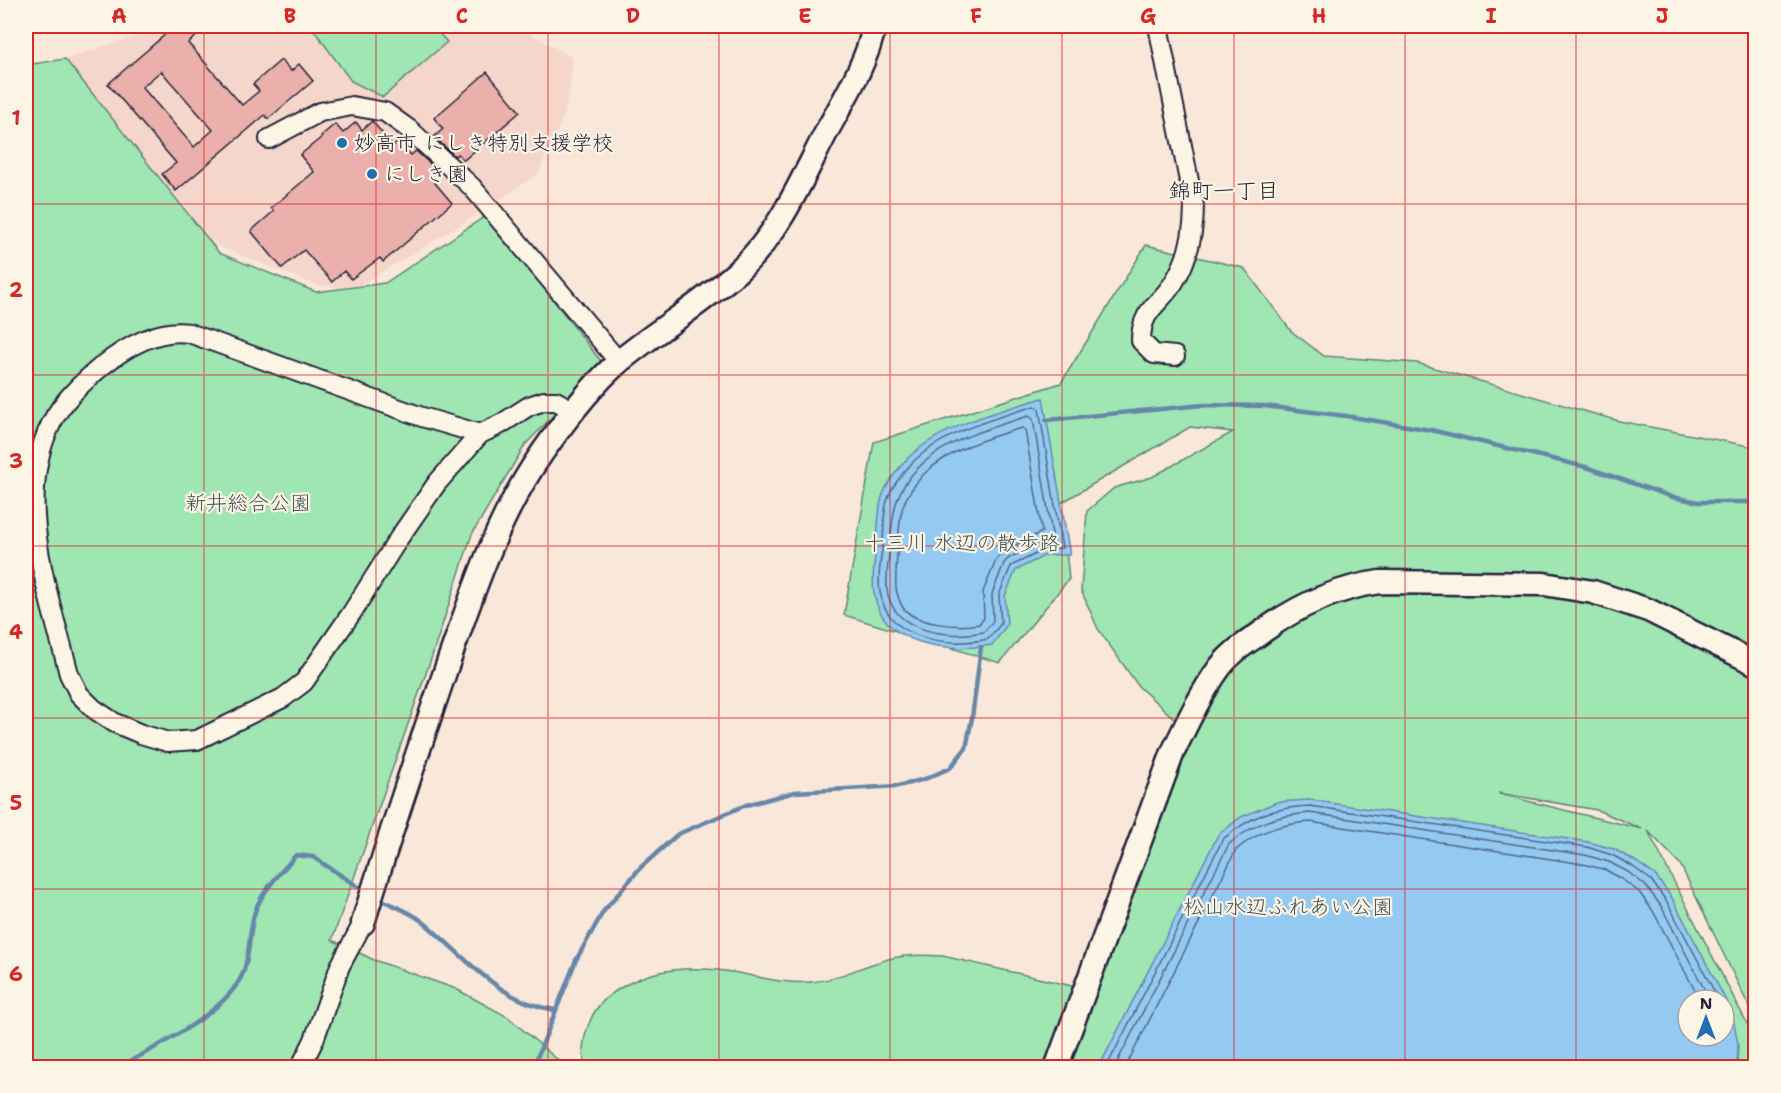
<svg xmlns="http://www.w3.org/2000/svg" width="1781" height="1093" font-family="'Shantell Sans','Klee One',sans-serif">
<rect width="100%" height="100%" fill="#f9e7d9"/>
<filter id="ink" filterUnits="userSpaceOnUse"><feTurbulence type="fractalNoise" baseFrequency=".0167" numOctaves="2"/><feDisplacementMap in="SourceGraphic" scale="12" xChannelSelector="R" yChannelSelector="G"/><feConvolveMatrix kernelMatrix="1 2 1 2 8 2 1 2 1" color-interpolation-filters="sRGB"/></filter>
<g filter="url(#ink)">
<path fill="#f5d6cb" d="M153 26H516L573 58 566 111 538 174 484 210 361 285 342 288 316 285 223 248 203 235 65 59 141 35Z"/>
<path fill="#9fe6b3" stroke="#608477" stroke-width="1.5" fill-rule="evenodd" d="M311 26H432L447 42 383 97 351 81Z
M65 59 219 253 316 292 385 283 487 215 603 364 525 445 472 534 431 659 332 940 374 960 456 989 508 1017 566 1067 26 1068V65Z
M1146 245 1244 268 1291 331 1324 356 1417 363 1619 421 1755 447V485L1753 486 1756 487 1755 1019 1680 864 1648 831 1755 1039V1067L586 1068C580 1051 584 1034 591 1019 597 1004 609 995 622 987 656 966 700 966 738 973 763 978 784 984 810 982 841 980 867 962 898 957 913 954 928 955 943 956L1085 989 1187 725 1175 719 1139 687 1098 629 1081 590 1087 511 1114 488 1152 477 1233 432 1190 427 1061 503 1069 579 1000 663 844 615 874 442 1061 383ZM1499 793 1597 810 1642 829 1499 794ZM1688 1000H1724V1036H1688Z"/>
<path fill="#94caf2" stroke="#6687a9" stroke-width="1.5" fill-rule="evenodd" d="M1043 398 1070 555H1046L1016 570 1005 596 1007 625 992 645C948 652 881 647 874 592 871 576 875 558 877 542 878 529 878 514 881 501 884 487 897 470 907 459 938 427 1001 410 1043 398Z
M1310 800 1588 842 1614 849 1635 861 1655 875 1672 898 1732 1012 1738 1044 1737 1067H1099L1218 835 1241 817 1277 802ZM1688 1000H1724V1036H1688Z"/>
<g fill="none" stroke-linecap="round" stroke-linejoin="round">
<path stroke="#506584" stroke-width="1.5" d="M1035 406 1039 409 1062 548 1044 550 1011 566 999 595 1001 624 988 639C948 647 888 641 880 592 877 577 881 558 883 542 884 529 883 514 887 501 891 488 902 473 912 463 941 433 995 418 1035 406Z
M1029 416 1033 419 1053 540 1040 543 1009 558 1004 563 992 594 993 621 984 632C950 639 892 633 887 589 886 575 889 558 890 543 893 513 894 492 918 468 946 440 991 427 1029 416Z
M1022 428 1025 430 1042 532 1005 550 997 558 983 592 984 618 979 624C960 628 913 625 902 606 899 601 897 593 896 588 895 575 899 518 903 506 907 495 916 483 923 475 948 450 989 437 1022 428Z
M1106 1068 1223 839C1252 815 1273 808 1310 806L1587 847 1612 855 1632 866 1651 880 1667 902 1719 1000
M1114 1068 1229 844C1256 822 1275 816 1310 813L1585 855 1609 862 1628 872 1645 885 1661 906 1710 1000
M1125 1068 1236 850C1258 831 1281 824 1310 822L1583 864 1606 870 1623 880 1639 892 1653 911 1700 1000"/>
<path stroke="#6687a9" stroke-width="4.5" d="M1046 420 1203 405 1264 406 1346 416 1431 430 1586 467 1672 497 1699 502H1756
M376 897C391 905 409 911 422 921 464 955 498 1002 555 1010
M118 1068C155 1047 231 1011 244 970 250 953 249 933 254 915 260 892 281 873 296 855L313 857 366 892
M533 1068 576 960 603 912 640 868 678 834 746 805 795 792 898 786 925 779 950 768 966 748 972 718 981 647"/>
</g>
<path fill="#ebb0ab" stroke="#22223b" stroke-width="1.5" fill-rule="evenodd" d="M175 26H209L188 43 242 105 259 91 253 84 281 60 291 71 299 64 313 81 268 119 265 115 176 191 162 174 176 163 108 84ZM161 71 213 130 194 147 142 87Z
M487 72 520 112 464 160 458 154 455 156 434 137 443 129 434 118Z
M372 121 393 146 399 141 411 155 416 151 438 171 430 177 452 203 383 262 380 258 351 279 344 271 332 282 304 250 282 268 251 231 274 211 271 208 314 172 300 155 322 137 321 136 335 124 343 133 356 122 362 130Z"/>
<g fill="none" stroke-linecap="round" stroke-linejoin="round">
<g stroke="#22223b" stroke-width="22">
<path id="minor" d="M1158 26 1194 206C1194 233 1189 258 1174 282 1159 306 1141 309 1141 341L1154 354 1175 356
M269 139 320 112 352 106 385 112 410 130 472 187 619 362
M480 434 422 417 189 333C158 328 126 347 102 366 83 382 62 401 51 424 13 500 50 597 69 674L79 694 94 709 115 723 141 734 168 742 197 740 283 698 304 682 351 614 399 538 437 483 480 434 501 424 529 406 544 401H556L574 411
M300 1068 314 1040 340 966 363 923"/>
</g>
<g stroke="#22223b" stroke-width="27">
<path id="tertiary" d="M363 923C389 836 418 751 447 666 473 592 497 517 542 453 563 423 593 383 621 360 659 329 703 303 739 270 781 232 803 176 829 127 845 98 869 58 874 26
M1056 1068 1173 752C1187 723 1201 693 1220 667 1232 651 1247 643 1262 632 1297 606 1337 588 1380 582L1544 584 1593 592 1648 610 1756 664"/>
</g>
<use href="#minor" stroke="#fcf5e5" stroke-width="18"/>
<use href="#tertiary" stroke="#fcf5e5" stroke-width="22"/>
</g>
</g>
<path fill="none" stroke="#d62828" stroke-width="1.5" stroke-opacity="0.55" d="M204 26V1068M376 26V1068M548 26V1068M719 26V1068M890 26V1068M1062 26V1068M1234 26V1068M1405 26V1068M1576 26V1068M26 204H1756M26 375H1756M26 546H1756M26 718H1756M26 889H1756"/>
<g fill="#1f6fb2" stroke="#fcf5e5" stroke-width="2">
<circle cx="342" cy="143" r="6"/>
<circle cx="372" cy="174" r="6"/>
</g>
<g text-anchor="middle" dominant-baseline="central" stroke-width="4.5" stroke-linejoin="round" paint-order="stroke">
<g font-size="21" fill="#22223b" stroke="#fcf5e5" text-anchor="start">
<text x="354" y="143">妙高市 にしき特別支援学校</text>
<text x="384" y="174">にしき園</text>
</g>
<g font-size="21" fill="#415359" stroke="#fcf5e5">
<text x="248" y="503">新井総合公園</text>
<text x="962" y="543">十三川 水辺の散歩路</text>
<text x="1288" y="907">松山水辺ふれあい公園</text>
</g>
<g font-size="22" fill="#22223b" stroke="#fcf5e5">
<text x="1224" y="190">錦町一丁目</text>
</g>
</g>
<rect width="1781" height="1093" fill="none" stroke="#fcf5e5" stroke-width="66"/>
<g transform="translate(1706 1018)"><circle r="28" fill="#fcf5e5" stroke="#a5a1a1" stroke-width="1.5"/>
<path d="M0-4.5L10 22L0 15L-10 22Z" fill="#1f6fb2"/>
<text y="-9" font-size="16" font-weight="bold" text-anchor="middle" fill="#22223b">N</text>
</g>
<rect x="33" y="33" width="1715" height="1027" fill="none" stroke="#d62828" stroke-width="2"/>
<g font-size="20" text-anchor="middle" font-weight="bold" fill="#d62828">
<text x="119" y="23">A</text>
<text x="290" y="23">B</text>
<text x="462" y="23">C</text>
<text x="633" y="23">D</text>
<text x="805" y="23">E</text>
<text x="976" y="23">F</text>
<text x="1148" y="23">G</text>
<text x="1319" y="23">H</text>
<text x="1491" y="23">I</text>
<text x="1662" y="23">J</text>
<text x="16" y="125">1</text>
<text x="16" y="297">2</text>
<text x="16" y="468">3</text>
<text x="16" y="639">4</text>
<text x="16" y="810">5</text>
<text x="16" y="981">6</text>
</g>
</svg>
